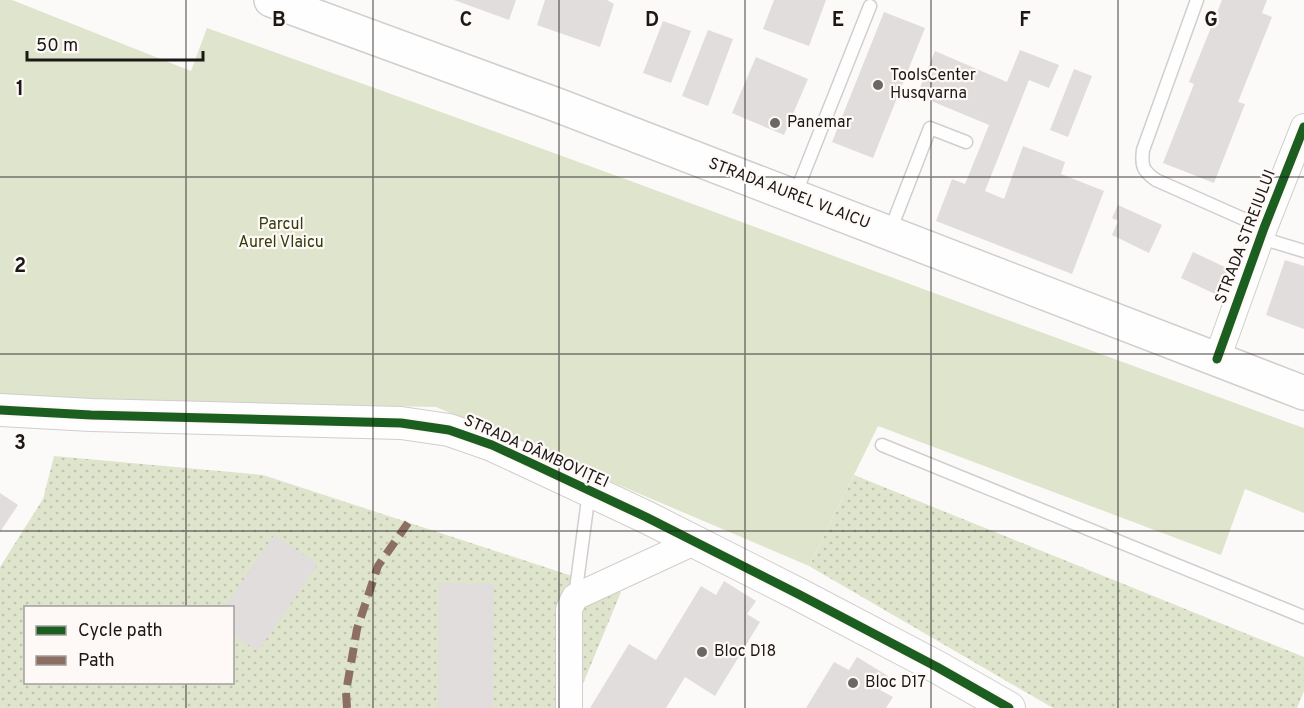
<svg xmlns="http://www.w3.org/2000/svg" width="1304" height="708" font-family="Overpass,sans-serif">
<defs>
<pattern id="grass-dots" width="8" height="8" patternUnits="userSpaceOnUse" patternTransform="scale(1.5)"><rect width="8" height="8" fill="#dee5cc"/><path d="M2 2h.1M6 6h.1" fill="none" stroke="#bec4ae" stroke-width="1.8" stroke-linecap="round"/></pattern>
</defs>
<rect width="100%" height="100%" fill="#fcfaf8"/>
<path fill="url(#grass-dots)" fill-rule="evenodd" d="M54 456 263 475 621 592 573 708H0V567L43 499ZM26 608H232V682H26Z
M854 475 1304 657V691L1297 708H1053L809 566Z"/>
<path fill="#dee5cc" d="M0 0H12L191 71 207 28C574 158 938 296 1304 428V513L1245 489 1221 555 878 426 809 566 436 407 87 400 0 394Z"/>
<path fill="#e0dddc" d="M454 0H516L509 20Z
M545 0H607L614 4 600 47 537 25Z
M774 0H826L809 46 763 29Z
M1222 0H1267L1262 13 1272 17 1238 102 1245 104 1214 183 1163 163 1194 84 1189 82Z
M884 12 925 28 873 158 832 142Z
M663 21 691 31 671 83 643 73Z
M708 30 733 39 708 106 682 96Z
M1020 50 1059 65 1049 88 1029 80 985 191 1004 199 1023 146 1065 162 1061 174 1104 191 1072 274 936 221 952 179 965 184 989 125 917 95 935 51 1007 82Z
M756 57 808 79 784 135 732 113Z
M1074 69 1092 76 1068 137 1050 130Z
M1118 205 1162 225 1149 253 1112 235 1118 221 1112 218Z
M1193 252 1229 269 1217 295 1181 278Z
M1285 260 1304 266V329L1266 315Z
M0 493 18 505 0 532Z
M274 535 318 564 258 651 232 634V608H224Z
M724 581 756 601 747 614 760 622 715 696 685 677 666 708H590L629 644 656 660 701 586 716 595Z
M439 583 494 584 493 708H438Z
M857 657 888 676 880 690 893 697 886 708H806L834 662 849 670Z"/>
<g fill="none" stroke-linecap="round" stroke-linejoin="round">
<g stroke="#d1cecc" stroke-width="15">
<path id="service" d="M1197 0 1143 150C1141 166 1143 171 1156 180L1264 228
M795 195 870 6
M890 231 930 128 966 142
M1261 238 1304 251
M882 445 1304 617
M575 597 589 492"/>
</g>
<g stroke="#d1cecc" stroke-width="28">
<path id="minor" d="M1217 359 1264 228 1304 127
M569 708V609L575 597 694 542"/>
</g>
<g stroke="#d1cecc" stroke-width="34">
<path id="tertiary" d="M0 410 91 415 401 423 449 430 492 445 533 464 646 517 800 595 937 667 1009 708"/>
</g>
<g stroke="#d1cecc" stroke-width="36">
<path id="primary" d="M271 0 557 105 1304 393"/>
</g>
<use href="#service" stroke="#fffefe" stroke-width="12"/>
<use href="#minor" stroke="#fffefe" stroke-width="26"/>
<use href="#tertiary" stroke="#fffefe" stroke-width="32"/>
<use href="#primary" stroke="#fffefe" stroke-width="33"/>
<path stroke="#8d6e63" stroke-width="8" stroke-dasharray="15 8" stroke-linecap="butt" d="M347 708 346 692 357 629 378 566 410 520"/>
<g stroke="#fef9f6" stroke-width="13">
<path id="cycleway" d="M1217 359 1264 228 1304 127
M0 410 91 415 401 423 449 430 492 445 533 464 646 517 800 595 937 667 1009 708"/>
</g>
<use href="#cycleway" stroke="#1b5e20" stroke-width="9"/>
</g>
<path fill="none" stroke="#1b1816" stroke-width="1.5" stroke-opacity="0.55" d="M186 0V608M373 0V708M559 0V708M745 0V708M931 0V708M1118 0V708M0 177H1304M0 354H1304M0 531H1304M186 682V708"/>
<g fill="#6a6765" stroke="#fef9f6" stroke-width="2">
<circle cx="878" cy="85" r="6"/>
<circle cx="775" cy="123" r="6"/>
<circle cx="702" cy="652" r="6"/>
<circle cx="853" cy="683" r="6"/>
</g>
<g text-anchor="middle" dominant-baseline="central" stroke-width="4.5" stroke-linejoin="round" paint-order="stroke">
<g font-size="16" fill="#1b1816" stroke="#fef9f6" text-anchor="start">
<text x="890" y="76">ToolsCenter<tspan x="890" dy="18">Husqvarna</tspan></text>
<text x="787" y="123">Panemar</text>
<text x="714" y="652">Bloc D18</text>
<text x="865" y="683">Bloc D17</text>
</g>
<g font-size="16" fill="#1b1816" stroke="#fef9f6">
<text transform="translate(789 194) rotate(21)">STRADA AUREL VLAICU</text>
<text transform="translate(1246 237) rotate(-69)">STRADA STREIULUI</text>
<text transform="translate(536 452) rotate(24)">STRADA DÂMBOVIȚEI</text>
</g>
<g font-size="16" fill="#323d0b" stroke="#fef9f6">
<text x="281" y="225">Parcul<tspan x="281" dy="18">Aurel Vlaicu</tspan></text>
</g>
</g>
<g font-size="20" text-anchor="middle" font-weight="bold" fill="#1b1816" stroke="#fef9f6" stroke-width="4.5" stroke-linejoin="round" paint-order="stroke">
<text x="279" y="26">B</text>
<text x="466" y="26">C</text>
<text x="652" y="26">D</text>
<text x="838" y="26">E</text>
<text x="1025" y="26">F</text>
<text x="1211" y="26">G</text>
<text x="20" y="95">1</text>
<text x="20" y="272">2</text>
<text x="20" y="449">3</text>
</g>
<rect x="24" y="606" width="210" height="78" fill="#fef9f6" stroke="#a39f9c" stroke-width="1.5"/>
<rect x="36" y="626" width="30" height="9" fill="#1b5e20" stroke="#a39f9c" stroke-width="1.5"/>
<text x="78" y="636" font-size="18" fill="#1b1816">Cycle path</text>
<rect x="36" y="656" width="30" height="9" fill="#8d6e63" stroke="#a39f9c" stroke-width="1.5"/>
<text x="78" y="666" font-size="18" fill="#1b1816">Path</text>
<path d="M27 51v9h176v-9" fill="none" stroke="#1b1816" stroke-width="3"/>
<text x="36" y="51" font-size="18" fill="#1b1816" stroke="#fef9f6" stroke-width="4.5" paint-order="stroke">50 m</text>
</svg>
